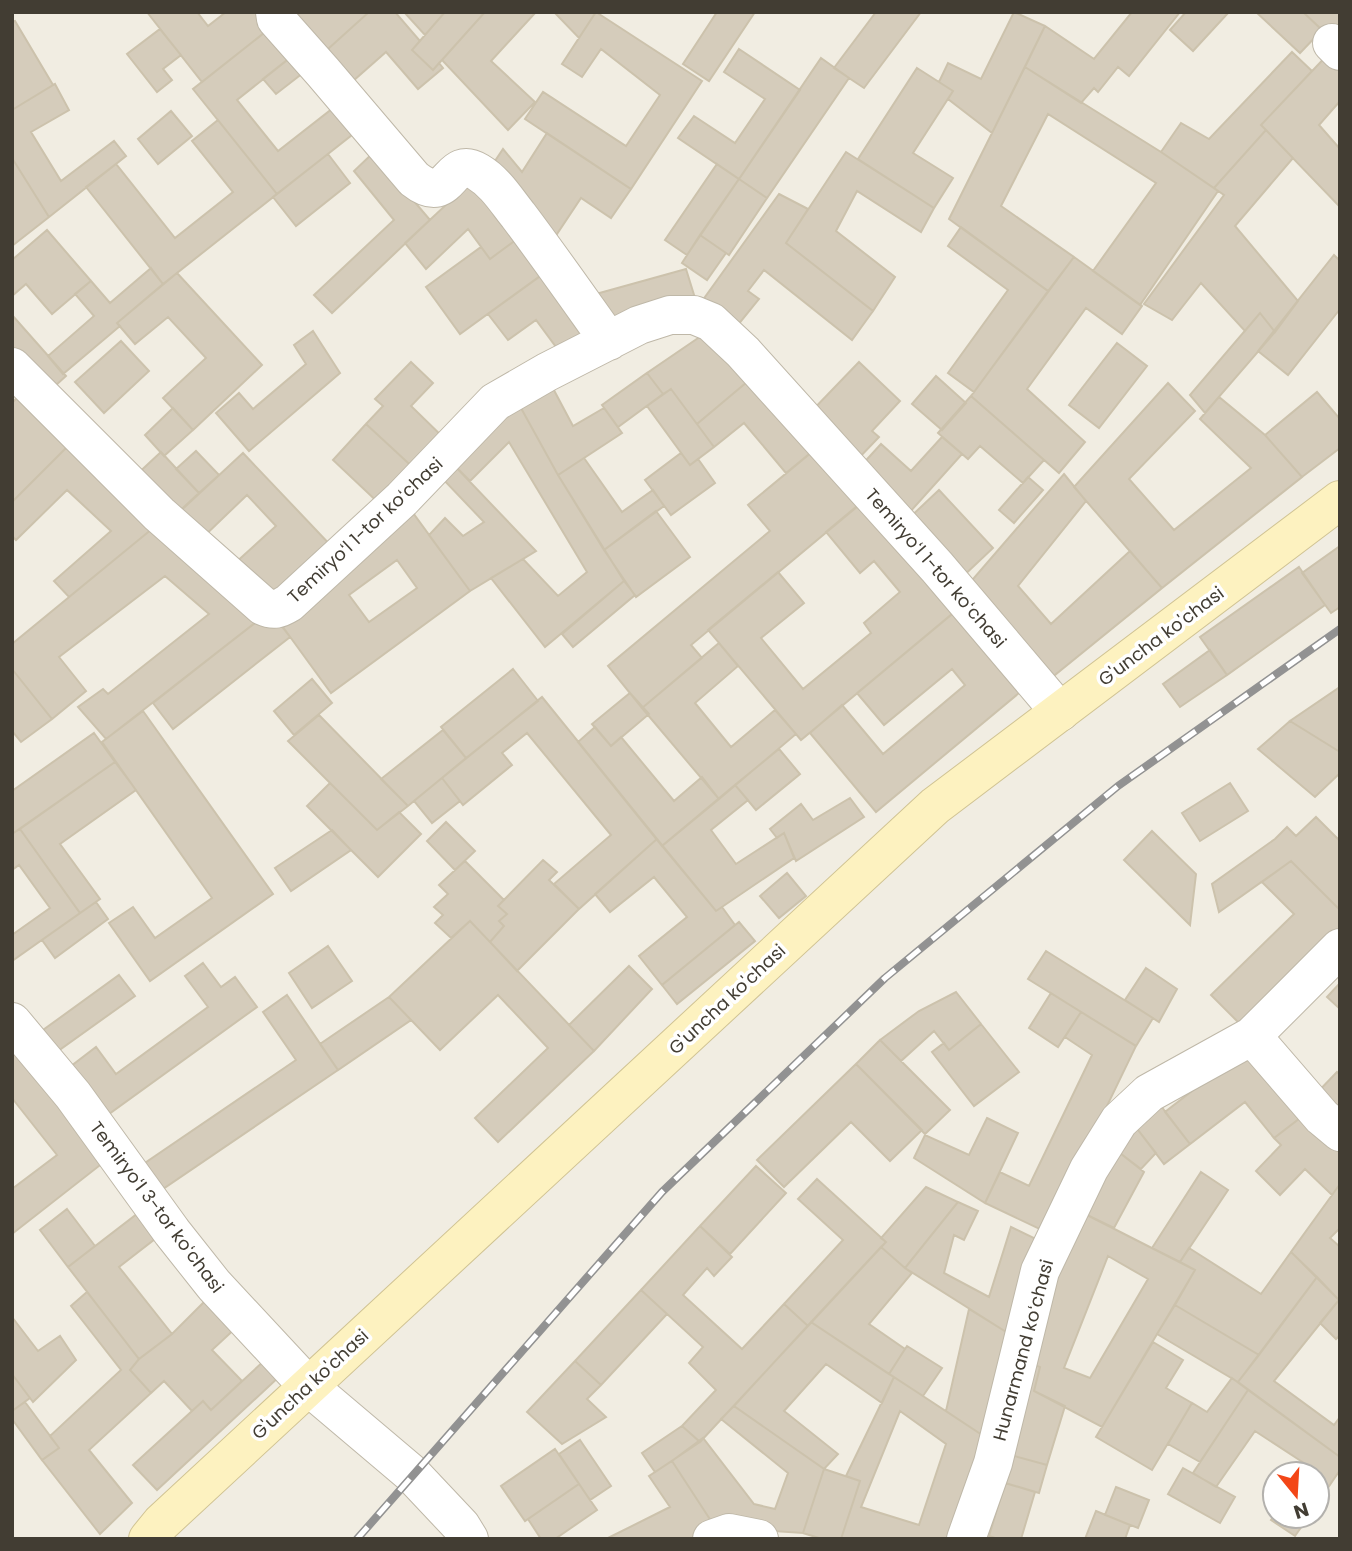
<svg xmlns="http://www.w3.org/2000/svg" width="1352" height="1551" font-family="Poppins,sans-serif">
<rect width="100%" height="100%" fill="#f1ede2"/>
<path fill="#d5ccbb" stroke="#ccc2ac" stroke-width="2" fill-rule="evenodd" d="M147 12H197L208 26 226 12H256L269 29 202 82Z
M278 12H369L318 58Z
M369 12H395L420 41 412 50 433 70 439 63 443 68 418 89 386 52 345 88 318 58Z
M404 12H445L425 35Z
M445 12H485L433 70 412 50Z
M485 12H536L491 61 535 102 508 130 442 60Z
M554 12H596L579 38Z
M596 12 702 81 631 189 525 119 543 92 626 146 660 95 601 49 582 77 562 64Z
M717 12H755L709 81 683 64Z
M876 12H921L864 88 834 68Z
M1014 12 1045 26 992 133 948 99 953 91 939 82 948 63 981 79Z
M1132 12H1180L1129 76 1118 67 1098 92 1094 88 1081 103 1025 67 1045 26 1094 59Z
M1186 12H1229L1193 51 1170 30Z
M1256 12H1303L1322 30 1300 53Z
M1303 12H1340V39L1336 43Z
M15 21 53 85 12 110V22Z
M274 25 296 53 237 100 278 151 337 105 357 131 277 194 193 89Z
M160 29 181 55 163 69 172 80 157 92 127 54Z
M739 49 800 90 739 179 678 138 694 116 735 143 765 99 724 72Z
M1333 49 1340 56V101L1319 125 1340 149V207L1261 125Z
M1292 52 1312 71 1261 125 1266 130 1214 188 1161 152 1181 123 1209 139Z
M296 53 308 69 276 94 263 79Z
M821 58 849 78 767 198 739 179Z
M1025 67 1161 152 1218 191 1140 305 1093 271 1156 183 1048 114 1001 206 1074 257 1048 291 949 219Z
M917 68 953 91 913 153 953 178 934 208 858 159Z
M55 84 69 110 31 132 61 181 114 141 126 156 49 217 12 158V110Z
M171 111 192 136 158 164 138 139Z
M218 120 277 194 163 284 86 187 116 164 175 238 233 192 192 141Z
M1266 130 1293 158 1235 226 1298 301 1275 332 1260 313 1245 331 1201 283 1172 320 1144 304 1224 195 1214 188Z
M547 133 631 189 611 218 581 198 549 246 487 173 503 149 522 172Z
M846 152 934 208 921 232 857 191 836 231 895 277 873 311 786 243Z
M373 153 430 220 332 313 314 295 394 220 354 171Z
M328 154 350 183 296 226 273 197Z
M12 158 49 217 12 246Z
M717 164 739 179 687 255 665 240Z
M477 176 521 236 490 259 468 229 426 269 405 243Z
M739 179 767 198 729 255 700 235Z
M779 194 808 209 786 243 873 311 852 340 764 270 748 291 759 299 729 336 700 304Z
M961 227 1048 291 974 392 948 373 1008 290 948 246Z
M47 230 91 281 52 314 26 284 12 296V260Z
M700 235 726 253 707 280 682 263Z
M521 236 551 268 460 334 426 287 481 247 490 259Z
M1334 255 1340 261V309L1288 375 1258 351Z
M1074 257 1142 306 1122 334 1086 308 1027 389 1085 442 1059 473 971 396Z
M151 268 163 284 117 323 120 326 63 374 48 356 94 316 75 294 91 281 110 303Z
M686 269 695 298 604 324 596 294Z
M546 272 592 334 562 355 536 320 508 340 488 314Z
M177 273 262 365 193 430 163 398 206 358 168 317 135 344 117 323Z
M1260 313 1275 332 1205 413 1190 395Z
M12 315 66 376 43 397 12 361Z
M313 331 340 373 249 451 216 413 239 393 253 409 306 364 294 345Z
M707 332 753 377 697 424 671 389 663 394 647 373Z
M121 341 149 371 104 413 75 382Z
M1117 343 1147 366 1099 428 1069 405Z
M411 362 433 383 411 406 448 442 419 473 366 424 383 406 375 399Z
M859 362 900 401 872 431 879 437 854 463 806 417Z
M647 373 663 394 618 427 602 405Z
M936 376 966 403 942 430 912 404Z
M753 377 814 450 786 473 744 423 714 447 697 424Z
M548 379 573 426 604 408 622 433 558 475 516 399Z
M1168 383 1195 411 1129 479 1174 530 1251 468 1200 419 1219 397 1265 435 1302 477 1162 588 1074 487Z
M671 389 714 447 690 465 647 406Z
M25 390 75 439 12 502V403Z
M1317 392 1340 419V448L1302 477 1265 435Z
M971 396 1044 460 1023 483 980 446 968 459 938 433Z
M516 399 558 475 624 581 545 647 491 578 523 559 558 596 587 572 509 442 470 481 451 462Z
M173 408 193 430 164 456 145 435Z
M366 424 419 473 385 509 333 460Z
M942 437 962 454 909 513 859 468 881 444 911 471Z
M75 439 158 524 69 597 54 581 111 531 67 490 16 540 12 536V502Z
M196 451 219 475 199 493 176 469Z
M161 452 199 493 171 519 133 478Z
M812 452 858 506 691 645 702 658 642 708 608 666 770 531 748 505Z
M243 453 336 551 278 606 233 565 276 526 247 495 198 542 174 517Z
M681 453 690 465 698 459 715 483 671 515 645 480Z
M584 458 622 512 653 490 664 506 604 550 558 475Z
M451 462 536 551 470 591 429 535 445 518 463 536 484 522 440 476Z
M1064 474 1086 501 1018 586 1051 624 1130 551 1162 588 1045 683 967 586Z
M1028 477 1043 490 1014 523 999 510Z
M939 490 993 548 959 580 905 522Z
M869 496 962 606 801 740 708 630 778 572 804 603 761 638 803 689 871 633 864 623 900 592 874 561 860 573 826 532Z
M408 506 470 591 331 693 280 623ZM397 560 417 588 369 622 349 595Z
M656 511 690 557 636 597 604 550Z
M158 524 260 619 106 739 78 707 103 689 108 694 209 614 165 576 59 657 86 691 52 719 12 669V644Z
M1340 546V607L1331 613 1302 573Z
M1299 567 1325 605 1227 675 1200 637Z
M624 581 635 595 573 647 562 634Z
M958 609 1025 688 876 812 810 733 842 705 883 754 965 685 952 669 884 725 857 693Z
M270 611 290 637 173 729 153 703Z
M719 643 738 666 695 703 731 747 775 710 796 734 719 799 642 708Z
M1210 650 1227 675 1180 707 1163 684Z
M12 669 52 719 21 742 12 731Z
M513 669 538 701 466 758 441 727Z
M312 679 332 703 294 735 274 711Z
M1340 687V752L1290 721Z
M630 693 649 714 611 746 592 724Z
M542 697 657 839 579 909 554 884 611 835 527 733 502 753 512 765 463 805 442 778Z
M143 711 273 894 150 981 109 923 133 907 155 938 212 898 102 742Z
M319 715 408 806 377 830 288 741Z
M1290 721 1340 752V773L1315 797 1258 749Z
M595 727 611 746 621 737 674 801 702 777 719 799 662 846 578 742Z
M443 730 466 758 408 806 381 779Z
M94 733 115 762 12 834V791Z
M779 749 800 774 756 810 735 785Z
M115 762 136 790 60 844 100 899 80 913 20 829Z
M442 778 460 801 432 823 414 801Z
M330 783 377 830 399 812 421 834 378 877 307 806Z
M1230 783 1248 811 1200 841 1182 813Z
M735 785 748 800 711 830 736 864 784 833 794 858 716 911 662 846Z
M850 798 864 817 796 861 784 833 777 838 770 829 801 804 813 820Z
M1316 817 1340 841V910L1291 861 1219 912 1212 884 1275 839 1287 827 1296 836Z
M446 822 475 851 455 870 427 841Z
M20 829 80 913 12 961V935L50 908 19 865 12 870V834Z
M332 830 351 850 291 891 275 868Z
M1152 831 1196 874 1190 925 1124 860Z
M657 839 716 911 722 907 735 925 662 985 639 956 687 917 654 877 610 912 595 894Z
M543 860 557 872 549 880 579 909 517 971 490 942 504 926 499 921 507 914 498 906Z
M465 861 504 900 498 906 507 914 499 921 504 926 490 942 470 921 451 938 435 923 443 915 434 907 448 894 439 885Z
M1291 861 1340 910V932L1243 1027 1211 995 1294 914 1262 882Z
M787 873 806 896 779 918 760 896Z
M96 902 108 919 55 958 42 940Z
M470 921 594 1051 498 1142 475 1118 548 1048 498 995 440 1050 389 997Z
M739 922 755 941 677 1004 662 985Z
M328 946 352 981 312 1008 289 973Z
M1046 951 1153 1018 1136 1046 1028 979Z
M203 963 221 987 235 977 257 1007 102 1119 66 1070 96 1047 116 1074 208 1007 185 976Z
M629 966 652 989 594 1051 569 1025Z
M1146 968 1177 989 1159 1022 1125 1000Z
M119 975 135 996 58 1051 43 1030Z
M1340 983V1009L1327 997Z
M956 992 981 1024 949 1050 934 1031 901 1061 880 1040 919 1011Z
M1051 993 1081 1012 1058 1047 1029 1028Z
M287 995 338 1070 157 1193 139 1167 296 1060 263 1012Z
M389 997 411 1020 338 1070 320 1044Z
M1081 1012 1136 1046 1046 1232 985 1203 1000 1172 1029 1186 1092 1055 1065 1037Z
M981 1024 1019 1072 974 1106 932 1052 944 1043 949 1050Z
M880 1040 950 1110 925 1134 856 1064Z
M12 1045 113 1155 12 1234V1189L57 1155 12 1098Z
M1250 1046 1304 1115 1274 1138 1245 1102 1190 1144 1165 1112Z
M856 1064 922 1130 890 1161 851 1122 784 1187 757 1160Z
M1337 1072 1340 1075V1124L1312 1098Z
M1161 1106 1190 1144 1164 1164 1135 1126Z
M1304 1115 1340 1147V1184L1332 1195 1305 1169 1280 1195 1256 1171 1281 1145 1274 1138Z
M987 1118 1018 1133 985 1203 914 1158 925 1135 969 1155Z
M1135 1126 1156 1153 1141 1169 1116 1150Z
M1116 1150 1144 1172 1114 1228 1083 1213Z
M756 1166 786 1193 730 1254 700 1226Z
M1201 1172 1228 1190 1180 1262 1152 1248Z
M817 1179 886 1242 808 1326 784 1304 843 1240 798 1199Z
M1340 1184V1228L1330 1238 1340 1247V1335L1336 1339 1320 1323 1339 1300 1291 1252Z
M926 1187 958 1202 905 1268 881 1247 886 1242 881 1238Z
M958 1202 978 1211 964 1240 954 1235 944 1273 989 1297 1011 1227 1038 1240 1011 1335 905 1268Z
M146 1207 164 1232 119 1267 172 1334 139 1359 68 1267Z
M67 1209 95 1246 68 1267 40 1230Z
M1083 1213 1195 1270 1102 1427 1034 1391 1040 1367 1027 1362 1040 1311ZM1108 1256 1148 1279 1090 1378 1064 1368Z
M700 1226 732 1257 714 1276 707 1268 683 1295 742 1349 784 1304 808 1326 700 1442 682 1426 716 1390 689 1363 703 1347 641 1290Z
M881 1247 905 1268 912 1273 869 1324 905 1349 889 1374 811 1322Z
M1189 1248 1261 1294 1291 1252 1317 1277 1259 1355 1175 1305 1195 1270 1180 1262Z
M1317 1277 1339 1300 1274 1381 1334 1425 1340 1417V1457L1238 1382Z
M641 1290 667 1314 601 1385 575 1361Z
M87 1292 139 1359 130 1370 151 1393 89 1450 132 1503 100 1534 42 1460 59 1448 50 1436 121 1370 71 1306Z
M211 1295 239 1325 212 1350 242 1381 211 1410 203 1401 192 1411 164 1381 151 1393 130 1370 139 1359 172 1334Z
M1175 1305 1259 1355 1238 1382 1157 1334Z
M969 1309 1011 1335 982 1435 946 1411Z
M12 1317 38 1351 60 1336 76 1360 33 1402 12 1374Z
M811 1322 894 1377 882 1403 826 1364 784 1411 838 1454 824 1469 734 1406Z
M1153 1342 1183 1360 1166 1388 1192 1403 1152 1470 1096 1437Z
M907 1346 942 1368 923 1396 889 1374Z
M266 1359 281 1375 157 1490 133 1465 203 1401 211 1410Z
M575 1361 601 1385 587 1399 606 1417 562 1444 527 1412Z
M1027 1362 1040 1367 1034 1391 1065 1406 1047 1465 1000 1452Z
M12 1374 30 1398 12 1411Z
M894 1377 982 1435 951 1539H841L860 1481 846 1476ZM900 1411 946 1444 919 1525 861 1507Z
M1232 1378 1248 1390 1200 1462 1168 1444 1192 1403 1207 1412Z
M1248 1390 1340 1457V1470L1317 1504V1474H1302L1307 1465 1255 1431 1216 1487 1193 1473Z
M25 1402 59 1448 42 1460 12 1419V1411Z
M734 1406 824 1469 803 1533 715 1527 672 1461 703 1438 754 1504 775 1509 788 1473 721 1419Z
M682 1426 700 1442 655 1472 642 1453Z
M580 1440 611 1486 590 1500 559 1454Z
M555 1449 579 1484 525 1521 501 1486Z
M1000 1452 1047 1465 1039 1493 992 1479Z
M672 1461 715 1527 696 1539H606L670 1507 649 1476Z
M1183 1468 1235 1497 1220 1523 1168 1494Z
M824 1469 860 1481 841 1539H822L803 1533Z
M1005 1483 1035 1492 1021 1539H998L989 1536Z
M579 1484 597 1510 555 1539H541L528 1519Z
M1116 1487 1149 1500 1138 1528 1105 1515Z
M1096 1511 1130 1525 1125 1539H1085Z
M1275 1514V1516H1309L1295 1536 1271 1520Z"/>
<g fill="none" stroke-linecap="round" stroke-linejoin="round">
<g stroke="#bfb8a8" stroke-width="40">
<path id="street" d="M275 12 276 19 323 72 414 179C452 209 447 153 478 172 495 182 506 200 518 215 549 256 579 299 609 341
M1332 43 1340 51
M12 367 159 514 263 606C274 611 279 609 289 603L402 499 495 402 547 372 639 325 670 315H694L711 322 743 352 937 567 1060 712
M12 1022 73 1095 172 1232 214 1285 308 1386 412 1474 461 1526 469 1539
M1252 1036 1322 1117 1340 1132
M712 1539 729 1533 759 1539
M966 1539 993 1463 1040 1271 1089 1169 1119 1121 1149 1093 1252 1036 1340 948"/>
</g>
<g stroke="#d0c393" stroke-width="40">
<path id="secondary" d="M148 1539 161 1523 935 806 1340 500"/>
</g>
<use href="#street" stroke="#fff" stroke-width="38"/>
<use href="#secondary" stroke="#fdf2c0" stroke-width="38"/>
<g stroke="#929292" stroke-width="8">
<path id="rail" d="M357 1539 662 1192 885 978 1118 786 1340 629"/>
</g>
<use href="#rail" stroke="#fff" stroke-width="5" stroke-dasharray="16" stroke-linecap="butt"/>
</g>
<g text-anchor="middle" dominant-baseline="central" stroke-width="7" stroke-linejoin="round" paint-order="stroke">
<g font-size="18" fill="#423d33" stroke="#fff">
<text transform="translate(365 530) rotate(-43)">Temiryoʻl 1-tor koʻchasi</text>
<text transform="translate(936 568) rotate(49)">Temiryoʻl 1-tor koʻchasi</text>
<text transform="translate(1161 636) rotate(-37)">G'uncha ko'chasi</text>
<text transform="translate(727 999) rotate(-43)">G'uncha ko'chasi</text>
<text transform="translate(157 1207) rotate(53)">Temiryoʻl 3-tor koʻchasi</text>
<text transform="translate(1023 1350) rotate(-75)">Hunarmand koʻchasi</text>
<text transform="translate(310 1384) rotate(-43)">G'uncha ko'chasi</text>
</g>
</g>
<rect width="1352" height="1551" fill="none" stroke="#423d33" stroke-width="28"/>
<g transform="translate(1296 1495) rotate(162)"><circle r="33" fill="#ffffff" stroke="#b3b1ad" stroke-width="2"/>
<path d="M0-5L12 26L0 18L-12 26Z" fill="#f34617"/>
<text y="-10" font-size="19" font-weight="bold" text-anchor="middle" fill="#423d33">N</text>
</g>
</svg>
